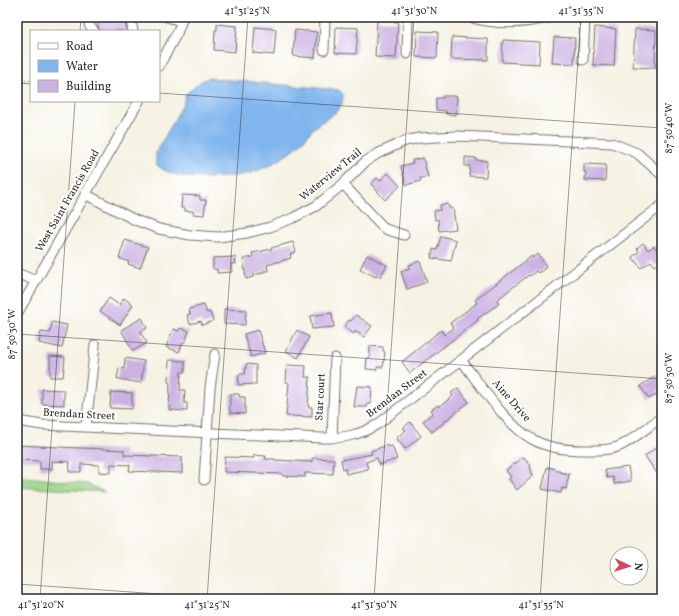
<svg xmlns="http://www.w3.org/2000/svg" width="679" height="616" font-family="Vollkorn,serif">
<rect width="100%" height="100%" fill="#fff"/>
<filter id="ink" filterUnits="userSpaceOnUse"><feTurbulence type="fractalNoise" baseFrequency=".025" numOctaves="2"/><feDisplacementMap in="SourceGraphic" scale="8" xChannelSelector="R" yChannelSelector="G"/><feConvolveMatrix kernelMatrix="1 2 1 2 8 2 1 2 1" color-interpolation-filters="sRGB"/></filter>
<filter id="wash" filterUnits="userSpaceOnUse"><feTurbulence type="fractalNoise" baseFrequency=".012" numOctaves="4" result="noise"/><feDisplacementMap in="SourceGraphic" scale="16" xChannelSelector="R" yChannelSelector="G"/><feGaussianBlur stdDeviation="0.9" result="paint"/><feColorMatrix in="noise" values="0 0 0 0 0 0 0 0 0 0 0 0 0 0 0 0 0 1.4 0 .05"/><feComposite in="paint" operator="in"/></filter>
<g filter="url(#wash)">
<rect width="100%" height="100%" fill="#f5f2e3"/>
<path fill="#99d387" stroke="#627f59" d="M17 476 87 484 105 492 17 487Z"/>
<path fill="#80b5ee" stroke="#56708c" d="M208 78 339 90 343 94C344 112 327 117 315 127 310 131 307 137 303 141 296 148 287 155 279 160 271 165 260 170 251 173 226 178 176 184 156 164V153L183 104 186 94 200 82Z"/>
<g id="blocks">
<path fill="#ccb2e3" d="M377 20 398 22 396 58 375 57Z
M98 21 125 23 127 31H100L98 26Z
M217 24 237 26 235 52 214 50 215 30H217Z
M255 27 276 29 274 55 253 53Z
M336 27 358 28 356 54 335 53Z
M595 27 616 29 614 66 593 65Z
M635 29 656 30 655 68 633 67Z
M295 30 317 32 315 58 293 56Z
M417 31 438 32 437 58 416 57Z
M452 37 488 39V60L451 59Z
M554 37 575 38 574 64 552 63Z
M503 40 540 42 539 64 502 62Z
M443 96H457L456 115 446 114V111L436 110V98H443Z
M465 157 476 158V160L487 161 486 177 469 176 470 166H465Z
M423 158 428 177 420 178 421 181 406 185 401 166 413 163 412 160Z
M584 164 606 165 605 181 585 180 586 172H584Z
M388 173 400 186 385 200 371 184 377 178 380 181Z
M182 195 200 196V200H206L204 215 193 214V211H185V208H181Z
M448 204 449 208H453L456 229 439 231 438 219 435 220 434 211 440 210V205Z
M441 236 456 240 451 261 431 258 433 249 437 250Z
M125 240 148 247 140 268 128 264 129 262 119 258Z
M293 242 296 252 290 254 291 258 267 265 268 271H263V273L253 275V277L246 279 243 259 253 257 252 253 272 249 271 248Z
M643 243 648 250 654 246 659 254 658 255 662 260 655 266 651 261 641 268 632 257 639 252 637 248Z
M538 254 546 266 544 269 538 273 536 271 530 276 529 275 513 287 497 300 499 303 497 305 477 319 478 320 410 373 402 362 441 330 444 335 454 328 450 323 477 303 475 300 532 256 533 258Z
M367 255 387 265 380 277 377 276 376 277 360 269Z
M235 257 236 264H231L232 272 217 273V269H213V258Z
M420 261 427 282 407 289 401 271 410 268 409 265Z
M109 298 119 305 124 298 133 305 120 325 100 311Z
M204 305 207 313 210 312 213 321 202 325 201 321 190 324 187 315 190 314 189 309Z
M224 309 246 310 245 325 224 324Z
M332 313 334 327 312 329 310 316Z
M356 315 372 326 364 337 355 331 354 334 344 327 349 320 351 321Z
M142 318 147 328 140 332 147 343 133 351 121 330Z
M52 322 67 325 62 348 39 343 41 332 50 333Z
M180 328 189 331 185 342H183L179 352 166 347 173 329 179 331Z
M258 330 265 353 251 357 244 334Z
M297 330 309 337 298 358 286 351Z
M370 346 383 347V351L385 352 383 367H377V370L366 369 367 358H370Z
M50 356 65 357 63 377H50Z
M125 358 144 361 141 383 117 379 119 368 124 369Z
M169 360 185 361V372H181L180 390H185L184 403H187V411L169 410 170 383 168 382Z
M246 364 256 365V384L238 385 239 374H245Z
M287 365 306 366 305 377H310L308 407H312V417L286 416 289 383 286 382Z
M662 372V388L658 391 659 393 649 399 640 386Z
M357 386 372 387 371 404H367V407H354Z
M458 388 469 402 432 432 423 421 433 413 431 410 438 405 439 407 453 396 451 393Z
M42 389 64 390V405L42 404Z
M111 392 132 393V409L110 408Z
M230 394H239V397H245V414L230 413Z
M410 422 421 436 405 449 397 439V437L406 430 403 428Z
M17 445 124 450V455L182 457V473L129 471 130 465 111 464V473L99 472V465L81 464V472H69L70 462 52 461V469H40V461L17 460Z
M387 445 388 447 392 446 397 459 379 465 377 458 366 462 368 469 346 474 345 468 343 469 341 460 372 454 371 451Z
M657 447 662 454V471L658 475 645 456Z
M254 455 266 456 265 459H275V460L312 462V458L334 459 333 474 305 473V477L283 476V474L224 472 225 457 254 458Z
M524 457 531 466 530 467 533 476 517 490 509 479 511 477 506 470Z
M547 467 556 469V471H560L559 472 569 474 566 489 562 488 561 493 542 489Z
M628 467 631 481 614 484 613 477 607 478 605 470Z"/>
</g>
</g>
<g filter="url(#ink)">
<use href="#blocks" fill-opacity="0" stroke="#72716b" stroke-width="1"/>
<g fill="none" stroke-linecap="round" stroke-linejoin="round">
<g stroke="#72716b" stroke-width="11">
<path id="minor" d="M87 17 90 27 94 31
M130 17 133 31
M167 17 181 21
M469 17C495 25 525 24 552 17
M324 50 325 17
M407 54 408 17
M583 60 585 17
M159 66 177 33 183 17
M343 184 385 229 404 235
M85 194 135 220 159 229 190 235 218 237 247 233 270 227 293 218 316 206 343 184 365 162 377 154 405 141 419 138 457 136 612 143 637 153 662 175
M17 273 36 281
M17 314 139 101
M461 360C480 384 506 425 532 439 547 448 566 450 583 450 595 450 610 451 622 445 634 439 650 425 662 417
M17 421 42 425 322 438C344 438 358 436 378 424L662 205
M86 427 95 345
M332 438 335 358
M204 480 210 388 215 354"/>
</g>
<path stroke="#72716b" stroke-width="1.5" stroke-dasharray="1 3" stroke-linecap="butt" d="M17 80 31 81"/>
<use href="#minor" stroke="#fff" stroke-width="9"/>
</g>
</g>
<path fill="none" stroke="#2b2b2b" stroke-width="1" stroke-opacity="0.45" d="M80 31 81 17M17 83 31 84M159 93 662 128M17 334 662 379M17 584 231 599M40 599 75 101M207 599 248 17M374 599 414 17M540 599 581 17"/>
<g text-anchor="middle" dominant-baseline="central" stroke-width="4" stroke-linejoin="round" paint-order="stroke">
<g font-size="11" fill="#2b2b2b" stroke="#fff">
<text transform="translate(331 175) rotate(-39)">Waterview Trail</text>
<text transform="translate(68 201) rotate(-60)">West Saint Francis Road</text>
<text transform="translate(397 394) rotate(-37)">Brendan Street</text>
<text transform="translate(321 397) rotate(-87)">Star court</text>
<text transform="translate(511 401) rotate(49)">Aine Drive</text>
<text transform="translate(79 415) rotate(3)">Brendan Street</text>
</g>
</g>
<rect width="679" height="616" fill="none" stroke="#fff" stroke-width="44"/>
<rect x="30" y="30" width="130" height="72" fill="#ffffff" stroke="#aaaaaa"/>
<rect x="38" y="43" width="20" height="6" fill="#ffffff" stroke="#aaaaaa"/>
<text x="66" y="50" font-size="12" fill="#2b2b2b">Road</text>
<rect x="38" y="60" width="20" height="12" fill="#80b5ee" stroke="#aaaaaa"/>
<text x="66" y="70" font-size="12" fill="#2b2b2b">Water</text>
<rect x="38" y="80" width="20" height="12" fill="#ccb2e3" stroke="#aaaaaa"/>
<text x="66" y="90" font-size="12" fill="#2b2b2b">Building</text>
<g transform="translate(629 566) rotate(94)"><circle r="19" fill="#ffffff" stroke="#aaaaaa"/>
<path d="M0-3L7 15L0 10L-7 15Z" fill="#d1495b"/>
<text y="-6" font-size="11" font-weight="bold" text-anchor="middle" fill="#2b2b2b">N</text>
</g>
<rect x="22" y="22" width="635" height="572" fill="none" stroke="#2b2b2b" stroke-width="1.5"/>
<g font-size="10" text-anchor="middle" fill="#2b2b2b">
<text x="247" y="14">41°31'25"N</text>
<text x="414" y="14">41°31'30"N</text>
<text x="581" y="14">41°31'35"N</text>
<text transform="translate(668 128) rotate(-90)" y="4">87°50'40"W</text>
<text transform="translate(11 334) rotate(-90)" y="4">87°50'30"W</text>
<text transform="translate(668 378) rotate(-90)" y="4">87°50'30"W</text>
<text x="41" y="608">41°31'20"N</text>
<text x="207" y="608">41°31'25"N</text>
<text x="374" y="608">41°31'30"N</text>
<text x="541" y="608">41°31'35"N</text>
</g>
</svg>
